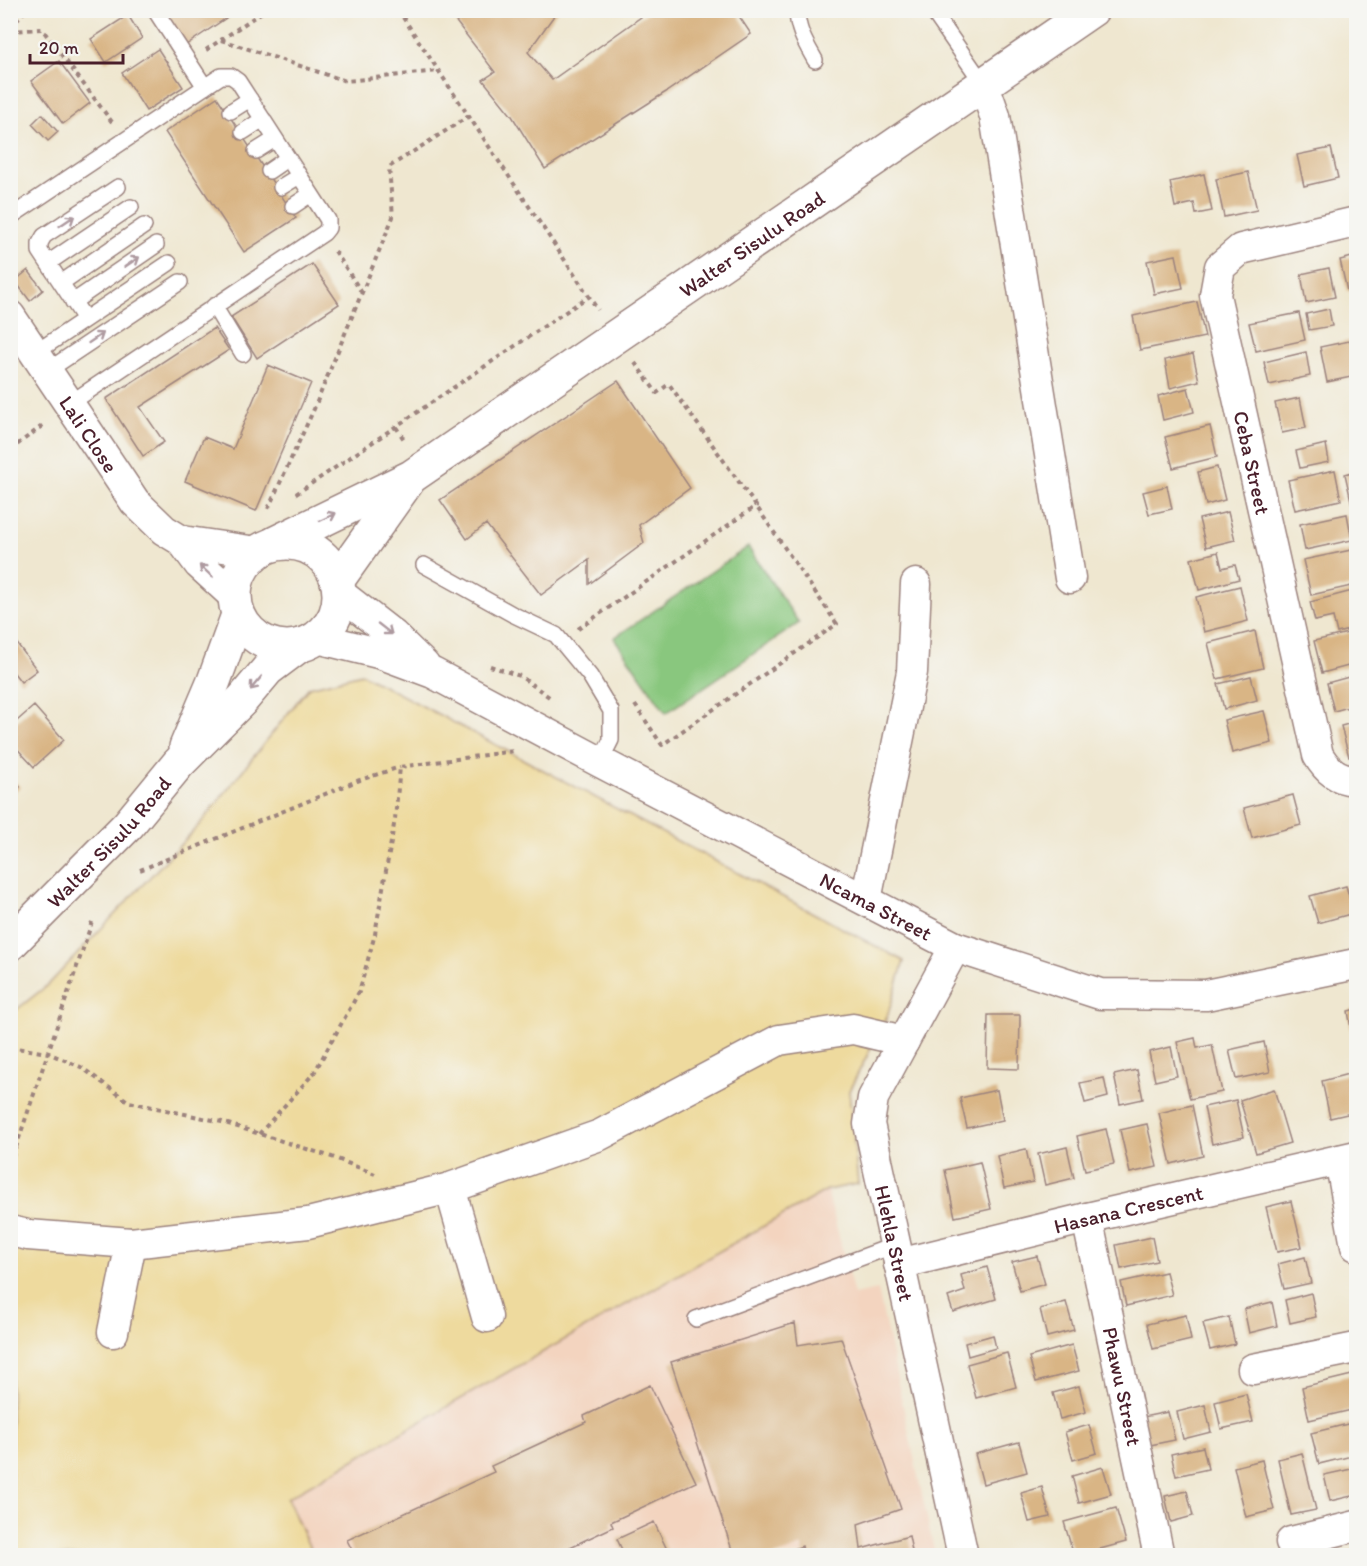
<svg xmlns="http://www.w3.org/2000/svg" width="1367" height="1566" font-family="Itim,sans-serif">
<rect width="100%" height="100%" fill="#f6f6f2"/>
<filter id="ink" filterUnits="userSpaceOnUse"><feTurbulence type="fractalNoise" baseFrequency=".0167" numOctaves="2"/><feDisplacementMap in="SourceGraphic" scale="12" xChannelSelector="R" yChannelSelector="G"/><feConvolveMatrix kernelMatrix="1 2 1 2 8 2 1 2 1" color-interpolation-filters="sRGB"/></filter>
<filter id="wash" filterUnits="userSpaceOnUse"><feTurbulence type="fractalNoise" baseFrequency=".008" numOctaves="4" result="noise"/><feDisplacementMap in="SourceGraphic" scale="24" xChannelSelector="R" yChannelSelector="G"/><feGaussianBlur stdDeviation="1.35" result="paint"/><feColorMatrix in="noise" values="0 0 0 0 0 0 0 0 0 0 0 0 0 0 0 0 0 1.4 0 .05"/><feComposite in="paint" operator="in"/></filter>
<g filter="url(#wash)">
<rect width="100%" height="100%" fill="#efe7d0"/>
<path fill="#f3d4bf" d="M827 1190 854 1295 878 1290 935 1555H313L287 1498Z"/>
<path fill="#89c77e" stroke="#6a7354" stroke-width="1.5" d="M748 547 799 623 666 713 614 638Z"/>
<path fill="#eeda9e" stroke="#9c7c64" stroke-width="1.5" d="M362 674 904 961 887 1017 849 1091 858 1184 827 1190 287 1498 313 1555 11 1556V1014L49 984 200 824 309 687Z"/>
<g id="blocks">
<path fill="#d9b585" d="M163 10H238L186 45Z
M447 10H558L528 52 552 80 651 10H735L751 34 666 92 545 169 512 116 483 80 495 72Z
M128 15 142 38 106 62 91 39Z
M158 49 183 87 146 111 122 73Z
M59 61 90 103 63 124 31 81Z
M217 97 296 218 244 252 165 132Z
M42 114 58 132 48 141 32 124Z
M1331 148 1338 178 1304 186 1297 155Z
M1248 172 1257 210 1224 217 1216 179Z
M1204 174 1212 211 1196 214 1194 203 1175 207 1170 182Z
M1176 255 1183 288 1154 294 1147 261Z
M1356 256V289L1347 291 1340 260Z
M312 264 339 304 257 358 231 317Z
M1329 268 1335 297 1306 303 1301 274Z
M28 270 43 290 30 301 15 281Z
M1197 302 1205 337 1140 350 1133 316Z
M1329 309 1332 326 1309 330 1306 314Z
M1299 313 1305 340 1256 351 1249 323Z
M214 328 229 350 140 407 164 442 143 456 106 399Z
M1354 340 1356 352V376L1327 382 1320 347Z
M1306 352 1310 376 1269 385 1264 362Z
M1193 354 1199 381 1170 388 1165 360Z
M268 365 311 383 256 511 185 481 204 437 233 449Z
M618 381 690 488 639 525 644 543 589 584V560L541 595 486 524 467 539 440 500Z
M1188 388 1194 412 1163 420 1158 396Z
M1300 398 1306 428 1282 433 1275 403Z
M1210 426 1217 457 1173 468 1165 437Z
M1326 444 1329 462 1300 468 1296 451Z
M1217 467 1225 500 1206 505 1198 472Z
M1335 470 1341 500 1295 510 1288 480Z
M1356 471V513L1354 514 1345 474Z
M1167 486 1172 509 1149 514 1143 492Z
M1228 512 1235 540 1206 547 1199 519Z
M1347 514 1352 540 1305 550 1300 524Z
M1356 549V585L1311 595 1303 560Z
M1218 552 1222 568 1235 565 1239 579 1199 590 1191 559Z
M1240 586 1248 621 1204 632 1196 597Z
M1356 590V628L1337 633 1333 617 1315 621 1310 602Z
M1255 631 1263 668 1217 679 1208 643Z
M1356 631V664L1322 673 1314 641Z
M12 637 37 670 21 682 10 668Z
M1356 675V705L1334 711 1327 683Z
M1251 676 1257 700 1224 709 1218 684Z
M34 706 64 740 34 767 10 741V727Z
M1264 711 1272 743 1232 753 1224 720Z
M1356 722V755L1349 757 1341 726Z
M10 776 20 787 10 795Z
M1293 795 1301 825 1252 838 1244 808Z
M1346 886 1354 913 1318 923 1310 896Z
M1356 1009V1051H1355L1348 1011Z
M988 1015H1020L1019 1069 987 1068Z
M1195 1038 1197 1048 1212 1045 1222 1092 1190 1099 1177 1042Z
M1264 1042 1270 1072 1236 1079 1229 1050Z
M1171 1047 1177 1076 1155 1081 1149 1052Z
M1137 1070 1143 1099 1120 1104 1114 1075Z
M1352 1073 1356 1091V1112L1330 1118 1322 1081Z
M1104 1078 1108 1097 1085 1103 1080 1083Z
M1274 1089 1290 1143 1256 1153 1240 1100Z
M997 1090 1003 1120 967 1128 960 1098Z
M1236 1100 1244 1137 1212 1144 1204 1107Z
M1192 1105 1203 1156 1171 1164 1159 1113Z
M1147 1124 1157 1167 1130 1173 1120 1130Z
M1106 1129 1114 1164 1085 1170 1077 1136Z
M1067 1147 1074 1178 1045 1185 1038 1154Z
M1026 1149 1033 1182 1004 1188 997 1156Z
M980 1162 991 1209 955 1217 945 1170Z
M1291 1201 1302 1247 1277 1252 1266 1207Z
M1152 1237 1157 1261 1121 1269 1116 1245Z
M1037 1256 1045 1284 1020 1291 1012 1262Z
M1305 1257 1311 1283 1284 1289 1278 1264Z
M987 1267 996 1299 953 1312 948 1297 965 1291 961 1275Z
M1166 1272 1172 1295 1126 1306 1121 1282Z
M1311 1293 1316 1317 1290 1323 1285 1300Z
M1066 1302 1074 1330 1047 1337 1040 1309Z
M1272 1302 1277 1326 1249 1333 1244 1309Z
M1186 1315 1191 1340 1153 1349 1147 1324Z
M1229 1317 1235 1344 1210 1350 1203 1323Z
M795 1323 798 1345 841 1338 901 1509 858 1524 861 1549 909 1536 913 1556H804L802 1546 775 1556H734L671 1362Z
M993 1335 996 1348 968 1356 965 1343Z
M1072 1345 1079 1371 1036 1382 1029 1357Z
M1007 1353 1016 1387 976 1398 967 1364Z
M1356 1374V1409L1309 1420 1302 1387Z
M650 1385 696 1482 611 1522 613 1527 551 1556H355L347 1540 494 1472 491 1466 586 1422 584 1416Z
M1079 1386 1086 1412 1060 1419 1053 1393Z
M1246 1394 1253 1422 1221 1429 1215 1402Z
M1205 1405 1211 1432 1183 1439 1177 1412Z
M1168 1412 1175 1440 1150 1445 1143 1417Z
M1356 1422V1455L1319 1464 1311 1433Z
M1089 1425 1097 1453 1073 1460 1065 1432Z
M1019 1442 1027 1472 983 1484 975 1454Z
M1203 1447 1208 1469 1176 1476 1171 1454Z
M1302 1453 1316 1510 1291 1515 1278 1459Z
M1262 1460 1274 1510 1246 1517 1234 1467Z
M1103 1467 1111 1494 1079 1503 1072 1476Z
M1356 1468V1495L1330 1501 1324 1475Z
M1042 1487 1050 1517 1029 1522 1021 1493Z
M1187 1491 1193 1516 1171 1522 1165 1496Z
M1116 1508 1126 1542 1074 1556 1064 1522Z
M654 1522 670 1556H625L617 1539Z"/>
</g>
</g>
<g filter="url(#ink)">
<use href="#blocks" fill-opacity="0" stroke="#9c837e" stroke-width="1.5"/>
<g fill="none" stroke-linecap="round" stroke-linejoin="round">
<g stroke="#9c837e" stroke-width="18">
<path id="lane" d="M155 10 205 87
M797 10C797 30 806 44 815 60
M932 10 984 85
M231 111 250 99
M243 132 263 119
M256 151 275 139
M269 171 288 158
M281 187 299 176
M293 206 311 194
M10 217 221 76H231L238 81 328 220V228L324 233 69 404
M48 263 131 207
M61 283 144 226
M73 302 156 245
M214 306 243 354
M85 319 40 251V243L44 236 118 187
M35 353 169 263
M47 371 180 282
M424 565 512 614 556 635 590 676 611 711V740L600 762
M696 1319 895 1245"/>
</g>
<g stroke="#9c837e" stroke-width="33">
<g id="street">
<path d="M984 85 995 116 1070 578"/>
<path id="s1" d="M1356 222 1241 249 1220 267 1215 295 1318 755C1326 769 1339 781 1356 779"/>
<path id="s2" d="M10 316 135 502 164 530 182 541 199 564 234 596"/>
<path d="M182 541 257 552"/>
<path d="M339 593 393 635 424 665"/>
<path id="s3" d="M317 638 382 654 433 673 600 762 955 947 1100 994 1206 995 1356 964"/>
<path d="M866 900 912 672 916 584"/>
<path id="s4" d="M955 947 873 1098 869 1124 963 1556"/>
<path d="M1340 1160 1356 1246"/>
<path d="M450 1188 487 1317"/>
<path id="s5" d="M1087 1218 1159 1556"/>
<path d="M10 1231 28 1235 131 1243 308 1223 450 1188 600 1135 779 1040 853 1029 904 1041"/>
<path id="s6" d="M899 1264 1087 1218 1356 1156"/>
<path d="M113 1332 131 1243"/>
<path d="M1253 1369 1356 1348"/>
<path d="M1291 1542 1356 1526"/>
</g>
</g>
<g stroke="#9c837e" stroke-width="36">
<g id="secondary">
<path id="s7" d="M275 543 411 477 1092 10"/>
<circle cx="287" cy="595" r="52"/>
<path d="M337 581 408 481"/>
<path d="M186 747 214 681 238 615"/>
<path id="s8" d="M10 944 128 825 178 764 242 700 268 669 300 645"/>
</g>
</g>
<path stroke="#9c837e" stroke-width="4" stroke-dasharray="4.5 4.5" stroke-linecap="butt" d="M398 10 598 310
M10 27 26 10
M10 31 42 29 112 122
M221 40 346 81 438 71
M206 50 265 10
M335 251 362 293
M396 427 405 441
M10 450 46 423
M296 494 589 296
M268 509 314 409 393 217 389 167 469 116
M578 629 756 506 669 384 657 393 635 363
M490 666 520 676 552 699
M635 705 662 745 837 624 756 506
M140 870 357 781 400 767
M10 1047 48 1053 81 1067 129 1102 222 1122 332 1157 375 1174
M259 1134 314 1073 359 992 375 934 395 819 400 767 514 751
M10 1165 93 919"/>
<use href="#lane" stroke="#fff" stroke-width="15"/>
<use href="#street" stroke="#fff" stroke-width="30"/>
<use href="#secondary" stroke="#fff" stroke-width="33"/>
</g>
<defs><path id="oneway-shaft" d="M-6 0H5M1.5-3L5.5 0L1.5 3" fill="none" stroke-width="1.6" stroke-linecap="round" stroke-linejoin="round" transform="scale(1.5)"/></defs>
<g stroke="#ae9aa0">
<use href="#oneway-shaft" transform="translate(67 221) rotate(-34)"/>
<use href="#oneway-shaft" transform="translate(132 262) rotate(-34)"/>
<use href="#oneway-shaft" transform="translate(96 338) rotate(-34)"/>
<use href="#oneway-shaft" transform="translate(328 517) rotate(-26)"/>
<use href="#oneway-shaft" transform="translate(206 571) rotate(-137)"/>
<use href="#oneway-shaft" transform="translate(385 629) rotate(38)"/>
<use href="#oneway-shaft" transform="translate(256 683) rotate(130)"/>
</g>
</g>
<g text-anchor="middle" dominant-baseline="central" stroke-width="4.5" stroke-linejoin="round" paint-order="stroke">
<g font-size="21" fill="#4a1f2b" stroke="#f6f6f2">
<text stroke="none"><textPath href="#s7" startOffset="564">Walter Sisulu Road</textPath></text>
<text stroke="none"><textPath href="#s2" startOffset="142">Lali Close</textPath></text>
<text stroke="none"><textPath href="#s1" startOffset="346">Ceba Street</textPath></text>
<text stroke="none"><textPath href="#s8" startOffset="142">Walter Sisulu Road</textPath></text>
<text stroke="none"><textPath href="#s3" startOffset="622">Ncama Street</textPath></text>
<text stroke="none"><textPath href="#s6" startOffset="236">Hasana Crescent</textPath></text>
<text stroke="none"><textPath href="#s4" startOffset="320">Hlehla Street</textPath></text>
<text stroke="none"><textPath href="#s5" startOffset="172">Phawu Street</textPath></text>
</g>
</g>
<rect width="1367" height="1566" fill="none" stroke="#f6f6f2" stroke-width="36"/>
<path d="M30 54v9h93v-9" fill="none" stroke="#4a1f2b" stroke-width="3"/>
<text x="39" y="54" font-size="18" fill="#4a1f2b" stroke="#f6f6f2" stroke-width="4.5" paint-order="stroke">20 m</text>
</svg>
